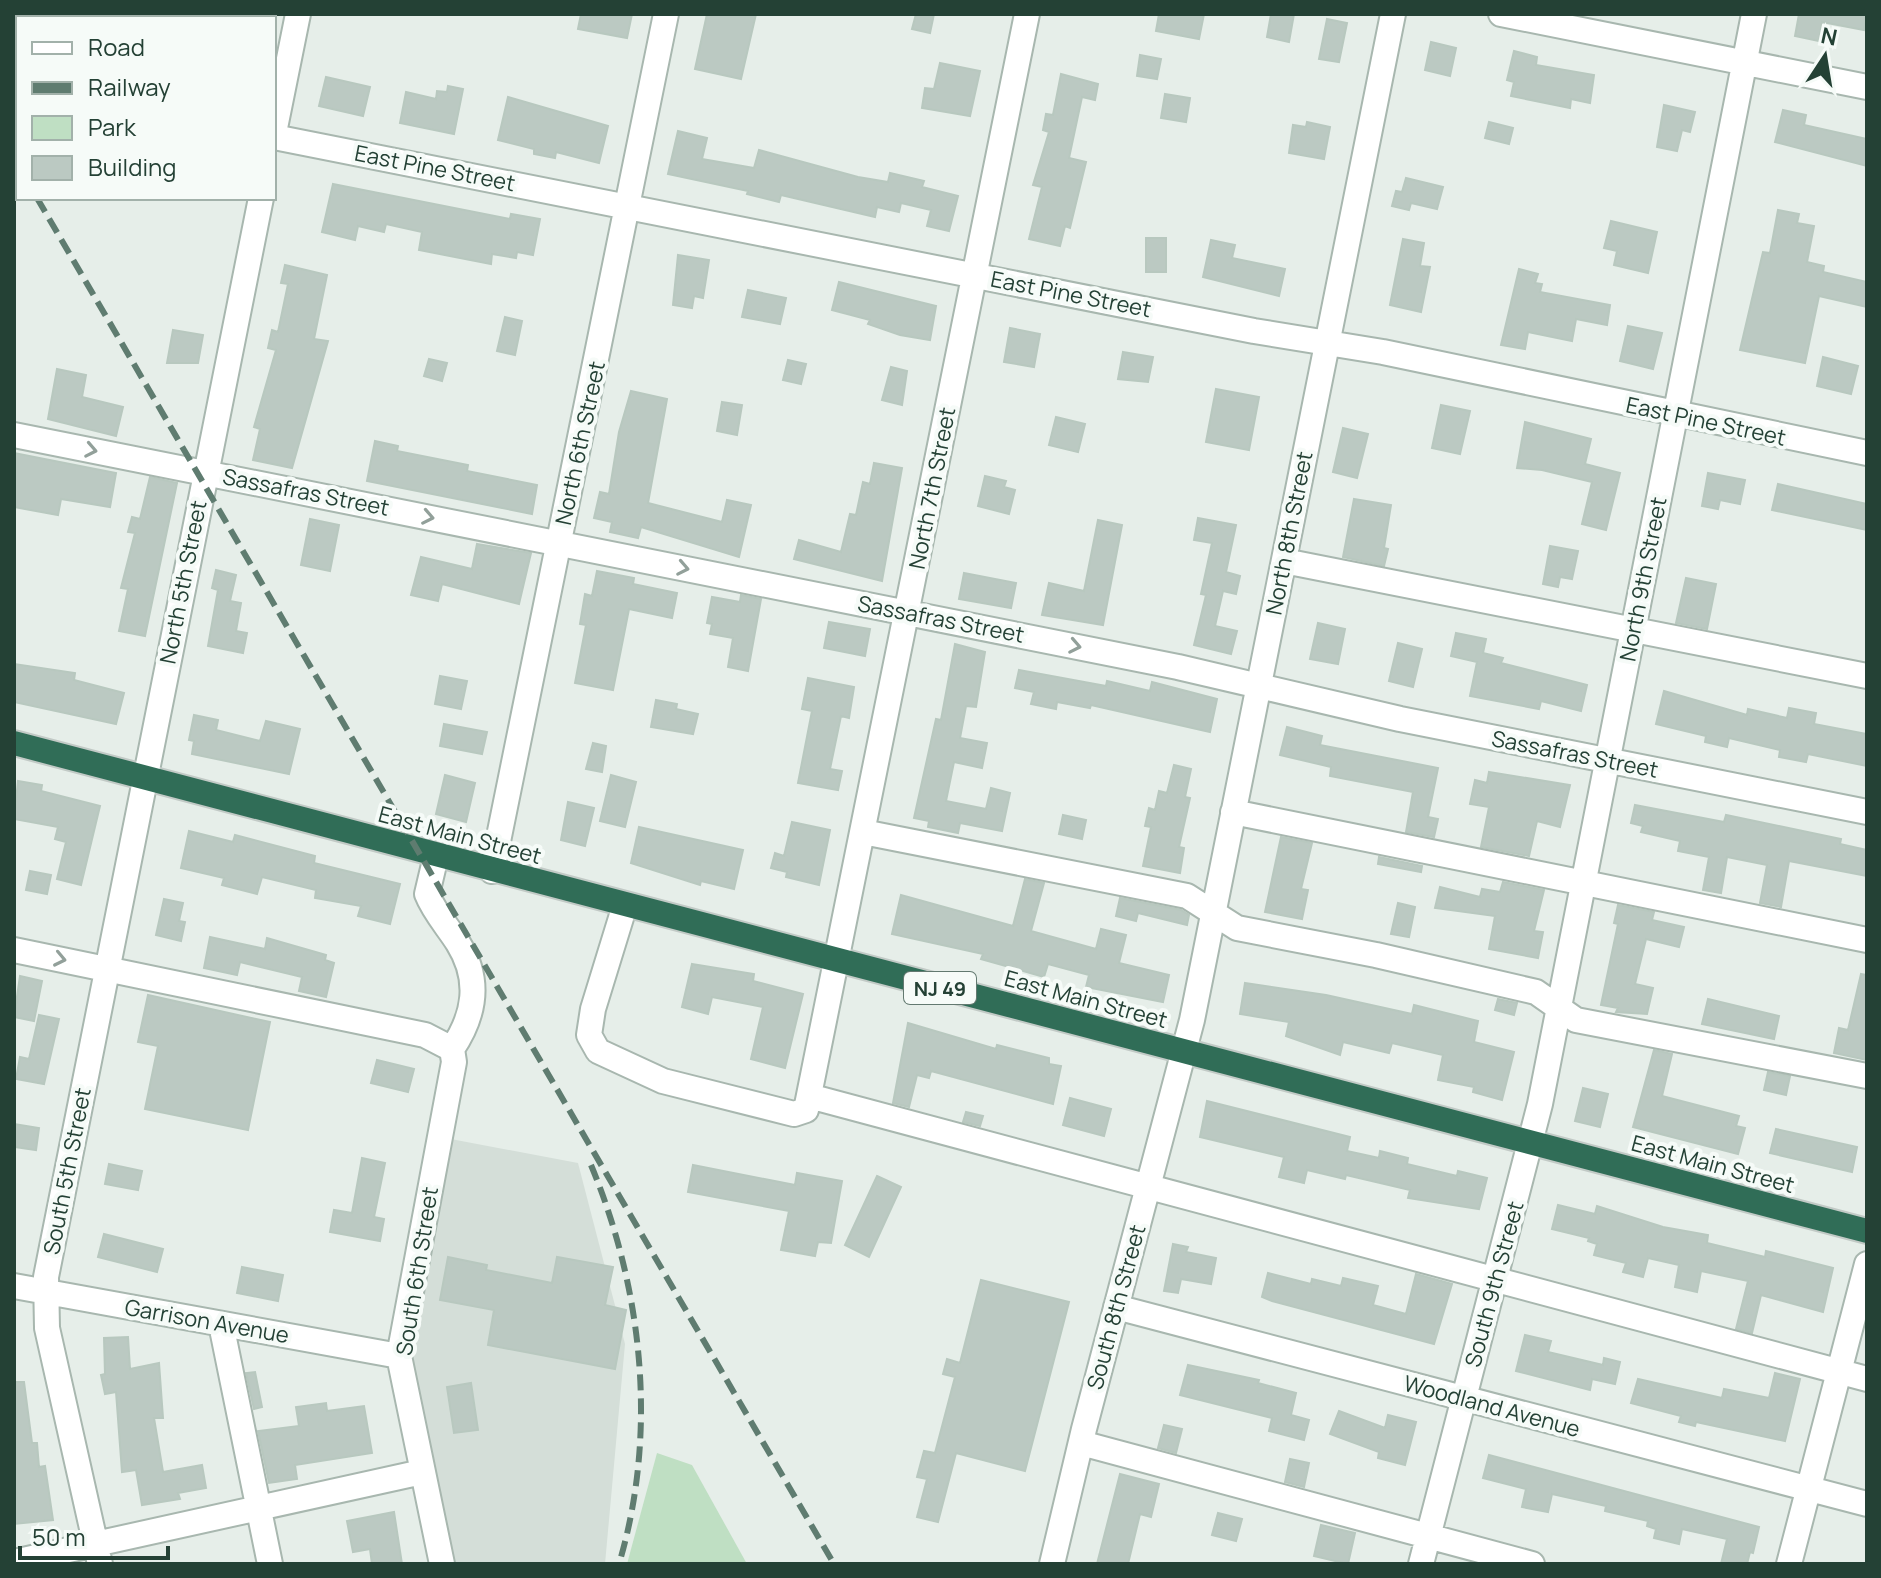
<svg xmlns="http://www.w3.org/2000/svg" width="1881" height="1578" font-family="Manrope,sans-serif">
<rect width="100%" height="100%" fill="#e6eee9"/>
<path fill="#d4ded8" d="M435 1136 578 1163 625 1344 605 1564H440L395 1358Z"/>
<path fill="#bfdfc3" d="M657 1453 692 1465 747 1564H627Z"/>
<path fill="#bbc9c2" stroke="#b8c8bf" stroke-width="2" d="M581 14H632L627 38 578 29Z
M707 14H756L741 79 695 69Z
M916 14H934L930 33 912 29Z
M1159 14H1204L1199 39 1156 31Z
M1271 14H1294L1289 42 1267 37Z
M1799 14H1867L1864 30 1822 22 1819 41 1795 36Z
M1327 19 1347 23 1339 62 1319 59Z
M1431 42 1456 48 1450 76 1425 70Z
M1514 51 1537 57 1536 65 1594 75 1590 103 1571 99 1570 108 1511 96 1514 82 1507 80Z
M1140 55 1161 59 1157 79 1137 76Z
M940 63 980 71 970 116 922 108 925 88 934 89Z
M1061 74 1098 84 1095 100 1082 97 1069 158 1086 162 1070 228 1065 226 1060 246 1029 239 1042 187 1033 185 1049 132 1043 130 1046 114 1053 115Z
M326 77 370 87 363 116 319 106Z
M448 86 463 89 454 134 400 123 406 92 436 99 437 91 447 92Z
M1165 94 1190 98 1186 122 1161 118Z
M508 97 608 126 599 163 556 152 555 158 534 154V149L498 140Z
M1664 105 1695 112 1690 132 1682 130 1677 151 1657 147Z
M1783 110 1806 115 1804 125 1867 139V166L1775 142Z
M1307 122 1330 127 1324 159 1289 153 1293 125 1306 127Z
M1489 122 1513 128 1509 144 1485 138Z
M678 131 707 138 702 159 754 168 759 150 858 177 888 182 890 173 924 181 922 187 958 196 949 231 927 226 931 210 901 203 899 212 877 207 875 217 781 195 779 202 747 194 748 191 668 174Z
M1406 178 1443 187 1437 209 1411 203 1409 210 1392 206 1396 191 1402 192Z
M333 184 510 219 511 214 540 219 533 255 517 252 516 258 492 254 491 264 419 250 422 232 386 224 384 232 358 226 355 240 322 232Z
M1778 210 1799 214 1797 223 1814 226 1807 262 1824 266 1823 272 1867 282V307L1819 296 1805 363 1740 350 1763 252 1770 253Z
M1611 221 1657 232 1648 273 1614 265 1617 251 1604 248Z
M1146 238H1166V272H1146Z
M1403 239 1424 243 1420 266 1430 267 1421 312 1390 305Z
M1211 240 1235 245 1232 258 1285 269 1279 296 1203 277Z
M678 255 709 260 703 298 694 296 692 308 673 305Z
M285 265 327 275 314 339 328 341 292 468 253 460 260 429 254 427 276 350 268 348 272 330 278 332 288 284 281 283Z
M1519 269 1538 274 1535 283 1542 284 1540 292 1610 305 1607 325 1576 319 1572 341 1528 332 1525 349 1501 345Z
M839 282 936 306 930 340 900 335 868 324 870 320 832 310Z
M748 290 786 298 780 324 742 317Z
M505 317 522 321 515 355 497 351Z
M1628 326 1662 333 1653 369 1620 361Z
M1010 328 1040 334 1034 367 1004 362Z
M173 330 203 335 198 363H167Z
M1123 352 1153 357 1148 382 1118 379Z
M1823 357 1858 366 1851 394 1817 386Z
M429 359 447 363 442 381 424 376Z
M788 360 806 364 801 384 783 380Z
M891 367 907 371 902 405 882 400Z
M57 369 86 375 82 397 123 407 116 436 48 419Z
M1216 389 1259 397 1249 450 1206 442Z
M631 391 667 399 648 503 722 522 727 500 751 505 739 557 641 527 638 538 610 532 612 522 594 518 600 492 609 494 619 432Z
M722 402 742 405 737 435 717 431Z
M1441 405 1470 411 1460 454 1432 448Z
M1056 417 1085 424 1078 452 1049 445Z
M1525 422 1591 439 1585 464 1620 473 1606 530 1582 524 1592 482 1542 470 1517 468Z
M1343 428 1368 434 1357 478 1333 472Z
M375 441 398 446 397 451 468 465 467 471 537 485 532 514 367 481Z
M14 453 116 473 110 507 61 499 58 515 14 507Z
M874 463 902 468 882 581 794 559 799 540 841 552 850 514 856 515 863 482 870 484Z
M1708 473 1745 480 1740 504 1720 500 1718 509 1702 506Z
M985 476 1006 481 1004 487 1015 490 1009 514 978 506Z
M150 477 177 483 145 636 119 631 128 589 121 588 135 533 128 532 132 517 140 519Z
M1778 484 1867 504V530L1772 510Z
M1354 499 1391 505 1384 548 1388 549 1384 566 1343 557Z
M1198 518 1236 525 1226 572 1240 576 1236 594 1223 591 1215 626 1237 631 1231 654 1194 645 1206 595 1201 594 1212 543 1194 540Z
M310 519 339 525 330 571 301 565Z
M1098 520 1122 525 1103 625 1042 615 1049 583 1084 591Z
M477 544 531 553 519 604 442 584 438 601 411 595 421 557 472 569Z
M1550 546 1578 551 1572 579 1560 577 1558 587 1543 584Z
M216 570 236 575 230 601 241 603 236 631 247 633 243 653 208 646 218 590 212 588Z
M597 571 634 578 633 584 677 593 672 618 629 609 613 690 575 683 586 625 580 624 585 594 592 596Z
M964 573 1016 583 1011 608 959 599Z
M1686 578 1716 584 1707 629 1676 623Z
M741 595 761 599 748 671 728 667 733 638 710 634 712 624 707 623 712 597 740 602Z
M829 622 870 629 865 656 824 648Z
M1318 623 1345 629 1338 664 1310 659Z
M1456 633 1486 639 1483 653 1503 658 1501 663 1587 685 1581 711 1541 701 1539 709 1470 696 1477 662 1451 656Z
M1398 643 1422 649 1413 687 1389 681Z
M955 644 985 652 976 707 966 706 960 738 987 743 982 768 954 762 946 801 986 809 991 788 1010 793 1002 831 960 823 958 833 928 827 929 821 914 818 936 719 941 720Z
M14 664 75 673 74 680 124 693 116 724 14 702Z
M1019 670 1106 686 1107 681 1150 691 1152 682 1217 699 1210 732 1091 705 1090 708 1057 702 1056 709 1031 704 1034 692 1015 688Z
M440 676 467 681 461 709 435 704Z
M808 678 854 687 849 718 841 716 830 769 842 771 838 790 798 783 812 711 802 709Z
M1664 691 1747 715 1748 709 1787 718 1789 708 1816 713 1814 724 1867 734V766L1808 754 1806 762 1779 757 1780 750 1729 738 1727 747 1705 742 1706 736 1656 724Z
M656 700 677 704 676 709 698 714 693 734 651 727Z
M194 715 218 720 216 730 260 741 266 721 300 729 289 774 192 754 194 741 189 740Z
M444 724 487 732 482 754 440 746Z
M1287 727 1322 736 1320 745 1438 768 1428 817 1438 819 1434 837 1406 832 1413 792 1330 776 1331 767 1280 755Z
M593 743 606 746 602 772 586 769Z
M1174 765 1191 769 1185 797 1190 798 1179 847 1184 848 1180 873 1143 866 1151 827 1145 826 1149 808 1155 810 1159 791 1167 793Z
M1489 772 1570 785 1560 827 1537 821 1529 856 1481 847 1489 807 1470 804 1475 780 1487 783Z
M445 775 475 783 466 822 436 814Z
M611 775 636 782 625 827 600 821Z
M18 781 42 785 41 791 100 806 81 885 57 879 66 842 55 839 58 827 14 819Z
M568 802 594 808 585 846 561 840Z
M1635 805 1724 822 1726 815 1841 839 1840 844 1867 850V876L1789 861 1781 907 1760 903 1767 865 1727 857 1721 893 1703 890 1709 857 1678 851 1680 841 1641 832 1643 826 1631 823Z
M1063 815 1086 820 1082 839 1059 834Z
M792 822 830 830 819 885 786 877 787 872 771 868 775 853 784 856Z
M639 827 743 850 734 889 701 881 700 885 631 863Z
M189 831 233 842 235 835 315 856 314 863 400 884 390 924 358 916 361 906 315 898 316 890 262 877 257 894 222 885 224 878 181 868Z
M1281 837 1312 843 1301 889 1308 890 1302 919 1265 912Z
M1379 857 1422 866 1421 872 1378 864Z
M30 871 51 875 47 894 26 890Z
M1025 879 1044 883 1031 931 1096 949 1101 929 1126 935 1119 963 1169 975 1163 1002 1086 987 1089 975 1048 964 1044 977 981 959 983 954 892 934 901 895 1013 926Z
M1503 882 1544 890 1534 931 1543 932 1538 958 1489 949 1495 916 1435 908 1440 887 1480 897 1482 889 1500 892Z
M1120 898 1181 910 1189 915 1187 925 1138 913 1136 921 1116 916Z
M164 899 183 903 179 921 185 922 181 941 156 935Z
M1398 903 1415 907 1409 937 1391 934Z
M1618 905 1654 912 1652 920 1684 927 1679 947 1646 939 1635 984 1653 988 1647 1014 1616 1012 1618 1008 1601 1005 1618 924 1614 923Z
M210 937 265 949 267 938 326 955 325 960 334 963 326 997 299 991 302 977 240 962 237 975 204 968Z
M692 964 754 974 753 981 803 994 785 1068 751 1059 763 1007 712 997 708 1014 682 1007Z
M1861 974 1867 975V1060L1834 1053 1839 1028 1848 1030Z
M20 976 42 981 34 1021 14 1017Z
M1245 983 1326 995 1412 1014 1414 1005 1478 1021 1474 1042 1514 1052 1502 1100 1473 1092 1474 1087 1438 1080 1443 1055 1392 1043 1389 1053 1343 1042 1340 1055 1286 1036 1289 1022 1240 1014Z
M148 995 270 1022 248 1130 145 1109 158 1046 138 1042Z
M1498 999 1517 1003 1514 1015 1495 1010Z
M1708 999 1779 1016 1774 1039 1702 1024Z
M39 1015 59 1019 44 1084 16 1079 20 1057 29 1059Z
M908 1023 996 1049 997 1045 1049 1058V1064L1061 1066 1053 1104 931 1071 929 1078 917 1075 909 1107 893 1103Z
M1654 1050 1672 1054 1662 1096 1739 1116 1736 1126 1745 1128 1738 1154 1633 1127Z
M377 1060 414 1069 408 1092 371 1083Z
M1768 1072 1790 1076 1786 1095 1764 1090Z
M1583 1088 1608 1094 1600 1127 1575 1121Z
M1070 1098 1111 1109 1104 1136 1063 1125Z
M1207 1101 1350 1137 1347 1151 1379 1158 1380 1151 1408 1158 1407 1164 1457 1176 1458 1171 1487 1178 1479 1209 1408 1198 1410 1190 1346 1175 1345 1179 1307 1170 1304 1183 1279 1177 1284 1157 1200 1137Z
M966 1112 983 1116 980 1126 963 1122Z
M14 1124 39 1128 36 1150 14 1147Z
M1776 1129 1857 1147 1852 1172 1770 1153Z
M362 1158 385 1163 374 1217 384 1219 380 1241 330 1232 334 1210 352 1213Z
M109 1164 142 1171 138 1190 105 1184Z
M693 1165 795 1185 797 1173 842 1181 831 1243 818 1242 815 1256 781 1250 789 1211 688 1192Z
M877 1176 901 1187 869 1257 845 1245Z
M1558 1205 1595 1214 1597 1206 1663 1227 1708 1235 1707 1243 1765 1257 1766 1251 1833 1268 1823 1312 1761 1295 1752 1333 1736 1329 1748 1281 1701 1271 1697 1292 1675 1287 1679 1265 1648 1258 1643 1277 1623 1272 1626 1263 1594 1255 1597 1244 1588 1241 1589 1238 1552 1229Z
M104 1234 163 1249 157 1272 98 1257Z
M1173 1244 1188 1247 1186 1252 1216 1258 1211 1284 1181 1279 1178 1293 1164 1291Z
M448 1257 487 1265 486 1270 552 1283 557 1257 613 1267 605 1305 626 1310 615 1369 488 1345 494 1310 440 1300Z
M242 1267 283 1275 278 1301 237 1293Z
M1268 1273 1311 1284 1312 1279 1341 1286 1343 1278 1378 1286 1373 1305 1406 1314 1416 1274 1452 1284 1434 1344 1272 1301 1262 1297Z
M981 1280 1069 1302 1025 1471 956 1453 938 1522 917 1517 927 1479 917 1477 924 1451 935 1453 955 1377 943 1374 947 1359 960 1363Z
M1525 1335 1551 1341 1548 1352 1603 1365 1604 1358 1620 1362 1615 1384 1592 1379 1590 1390 1516 1371Z
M128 1337 130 1369 159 1363 163 1418H154L163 1472 202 1465 206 1488 178 1493 180 1499 142 1505 136 1470 122 1472 116 1392 105 1394 101 1375 105 1374 104 1338Z
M1188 1365 1259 1380 1258 1383 1296 1393 1291 1415 1309 1420 1304 1440 1269 1431 1272 1418 1180 1395Z
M255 1372 262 1407 254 1409 246 1373Z
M1775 1373 1800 1379 1785 1441 1696 1422 1695 1426 1679 1422 1681 1416 1631 1403 1638 1379 1722 1398 1724 1389 1769 1398Z
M14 1382H24L32 1443H37L39 1467 45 1466 53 1520 14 1524Z
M471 1383 478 1430 454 1433 447 1387Z
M326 1403 327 1411 364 1406 372 1453 295 1465 297 1479 269 1483 258 1431 299 1426 296 1407Z
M1339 1411 1385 1428 1388 1415 1416 1422 1405 1465 1378 1458 1379 1452 1330 1434Z
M1164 1425 1182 1429 1176 1453 1158 1448Z
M1489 1455 1759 1527 1753 1553 1750 1552 1747 1564H1721L1727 1539 1682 1529 1679 1544 1654 1538 1656 1529 1647 1526 1648 1521 1605 1511 1606 1506 1552 1494 1548 1512 1522 1507 1526 1489 1483 1478Z
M1290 1459 1309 1463 1304 1487 1285 1482Z
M1120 1474 1159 1484 1151 1517 1140 1514 1128 1564H1097Z
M394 1512 402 1564H372L370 1549 353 1552 347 1521Z
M1218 1513 1242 1519 1236 1541 1212 1535Z
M1321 1525 1355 1533 1348 1564 1314 1556Z"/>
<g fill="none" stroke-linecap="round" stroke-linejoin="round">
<g stroke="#a8b7af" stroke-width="28">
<path id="minor" d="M1501 14 1867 87
M14 86H18
M274 133 298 14
M274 137 1254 331 1383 352 1867 453
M14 435 1178 667 1400 719 1867 812
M1284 561 1867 676
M1233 812 1867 940
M863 832 1187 896 1237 928 1376 955 1536 992 1576 1020 1867 1076
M436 856 427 894C434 912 448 927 458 943 481 980 475 1015 452 1049
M492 871 666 14
M625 905 593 1009 589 1035 598 1051 663 1081 794 1114 806 1110 1027 14
M14 950 425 1035 452 1049 454 1062 399 1356 442 1564
M809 1096 1867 1379
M14 1286 399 1356
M1116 1307 1867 1504
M221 1324 270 1564
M1081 1443 1532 1564
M14 1562 422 1472
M100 1564 47 1328 46 1277 261 198
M1052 1564 1084 1429 1192 1020 1393 14
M1421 1564 1540 1104 1754 14
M1789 1564 1867 1264"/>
</g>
<g stroke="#c2cac6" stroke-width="28">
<path id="highway" d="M14 743 1867 1231"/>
</g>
<use href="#minor" stroke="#fff" stroke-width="24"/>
<use href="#highway" stroke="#306d57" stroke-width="24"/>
<path stroke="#5f7c70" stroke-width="6" stroke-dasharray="16 8" stroke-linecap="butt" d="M14 160 18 166
M37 198 834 1564
M591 1165C643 1290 658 1433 619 1564"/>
</g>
<defs><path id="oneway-chevron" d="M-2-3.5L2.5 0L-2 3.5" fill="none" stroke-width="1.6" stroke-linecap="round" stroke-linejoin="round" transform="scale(2)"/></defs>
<g stroke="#92a09a">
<use href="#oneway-chevron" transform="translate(91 450) rotate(11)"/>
<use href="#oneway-chevron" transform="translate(428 517) rotate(11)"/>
<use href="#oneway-chevron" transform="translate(683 568) rotate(11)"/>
<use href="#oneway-chevron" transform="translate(1075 646) rotate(11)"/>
<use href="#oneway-chevron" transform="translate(60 959) rotate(12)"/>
</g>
<g text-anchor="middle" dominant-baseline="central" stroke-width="8" stroke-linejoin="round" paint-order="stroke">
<rect fill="#f6fbf8" stroke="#637970" stroke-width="2" x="904" y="972" width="72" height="32" rx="6"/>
<g font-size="20" font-weight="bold" fill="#244135">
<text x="940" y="988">NJ 49</text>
</g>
<g font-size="22" fill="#244135" stroke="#f6fbf8">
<text transform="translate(435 168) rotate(11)">East Pine Street</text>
<text transform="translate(1071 294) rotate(11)">East Pine Street</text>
<text transform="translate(1706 421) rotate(12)">East Pine Street</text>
<text transform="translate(580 443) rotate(-78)">North 6th Street</text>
<text transform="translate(932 488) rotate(-79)">North 7th Street</text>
<text transform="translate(306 492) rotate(11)">Sassafras Street</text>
<text transform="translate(1289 533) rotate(-79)">North 8th Street</text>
<text transform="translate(1643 579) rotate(-79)">North 9th Street</text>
<text transform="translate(183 582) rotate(-79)">North 5th Street</text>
<text transform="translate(941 619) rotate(11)">Sassafras Street</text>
<text transform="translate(1575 754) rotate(11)">Sassafras Street</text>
<text transform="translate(460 835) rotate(15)">East Main Street</text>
<text transform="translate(1086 999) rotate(15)">East Main Street</text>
<text transform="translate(1713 1164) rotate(15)">East Main Street</text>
<text transform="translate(67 1171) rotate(-79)">South 5th Street</text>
<text transform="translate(417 1271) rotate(-81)">South 6th Street</text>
<text transform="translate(1494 1284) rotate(-75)">South 9th Street</text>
<text transform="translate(1116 1307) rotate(-75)">South 8th Street</text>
<text transform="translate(207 1321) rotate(10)">Garrison Avenue</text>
<text transform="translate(1492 1406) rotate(15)">Woodland Avenue</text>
</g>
</g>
<rect width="1881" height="1578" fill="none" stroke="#244135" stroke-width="32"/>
<rect x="16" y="16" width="260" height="184" fill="#f6fbf8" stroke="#a2b1aa" stroke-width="2"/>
<rect x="32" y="42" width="40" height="12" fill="#ffffff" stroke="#a2b1aa" stroke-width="2"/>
<text x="88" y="56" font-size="24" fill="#244135">Road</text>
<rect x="32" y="82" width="40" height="12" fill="#5f7c70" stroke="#a2b1aa" stroke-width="2"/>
<text x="88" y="96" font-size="24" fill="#244135">Railway</text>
<rect x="32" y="116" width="40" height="24" fill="#bfdfc3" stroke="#a2b1aa" stroke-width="2"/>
<text x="88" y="136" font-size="24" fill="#244135">Park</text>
<rect x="32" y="156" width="40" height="24" fill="#bbc9c2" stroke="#a2b1aa" stroke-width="2"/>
<text x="88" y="176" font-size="24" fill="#244135">Building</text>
<g transform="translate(1825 56) rotate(12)" stroke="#f6fbf8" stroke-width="6" paint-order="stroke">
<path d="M0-6L14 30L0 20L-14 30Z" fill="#244135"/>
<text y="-12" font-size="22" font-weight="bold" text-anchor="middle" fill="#244135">N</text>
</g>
<path d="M20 1546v12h148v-12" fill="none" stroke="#244135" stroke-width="4"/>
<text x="32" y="1546" font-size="24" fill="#244135" stroke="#f6fbf8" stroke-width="6" paint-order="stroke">50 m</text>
</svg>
